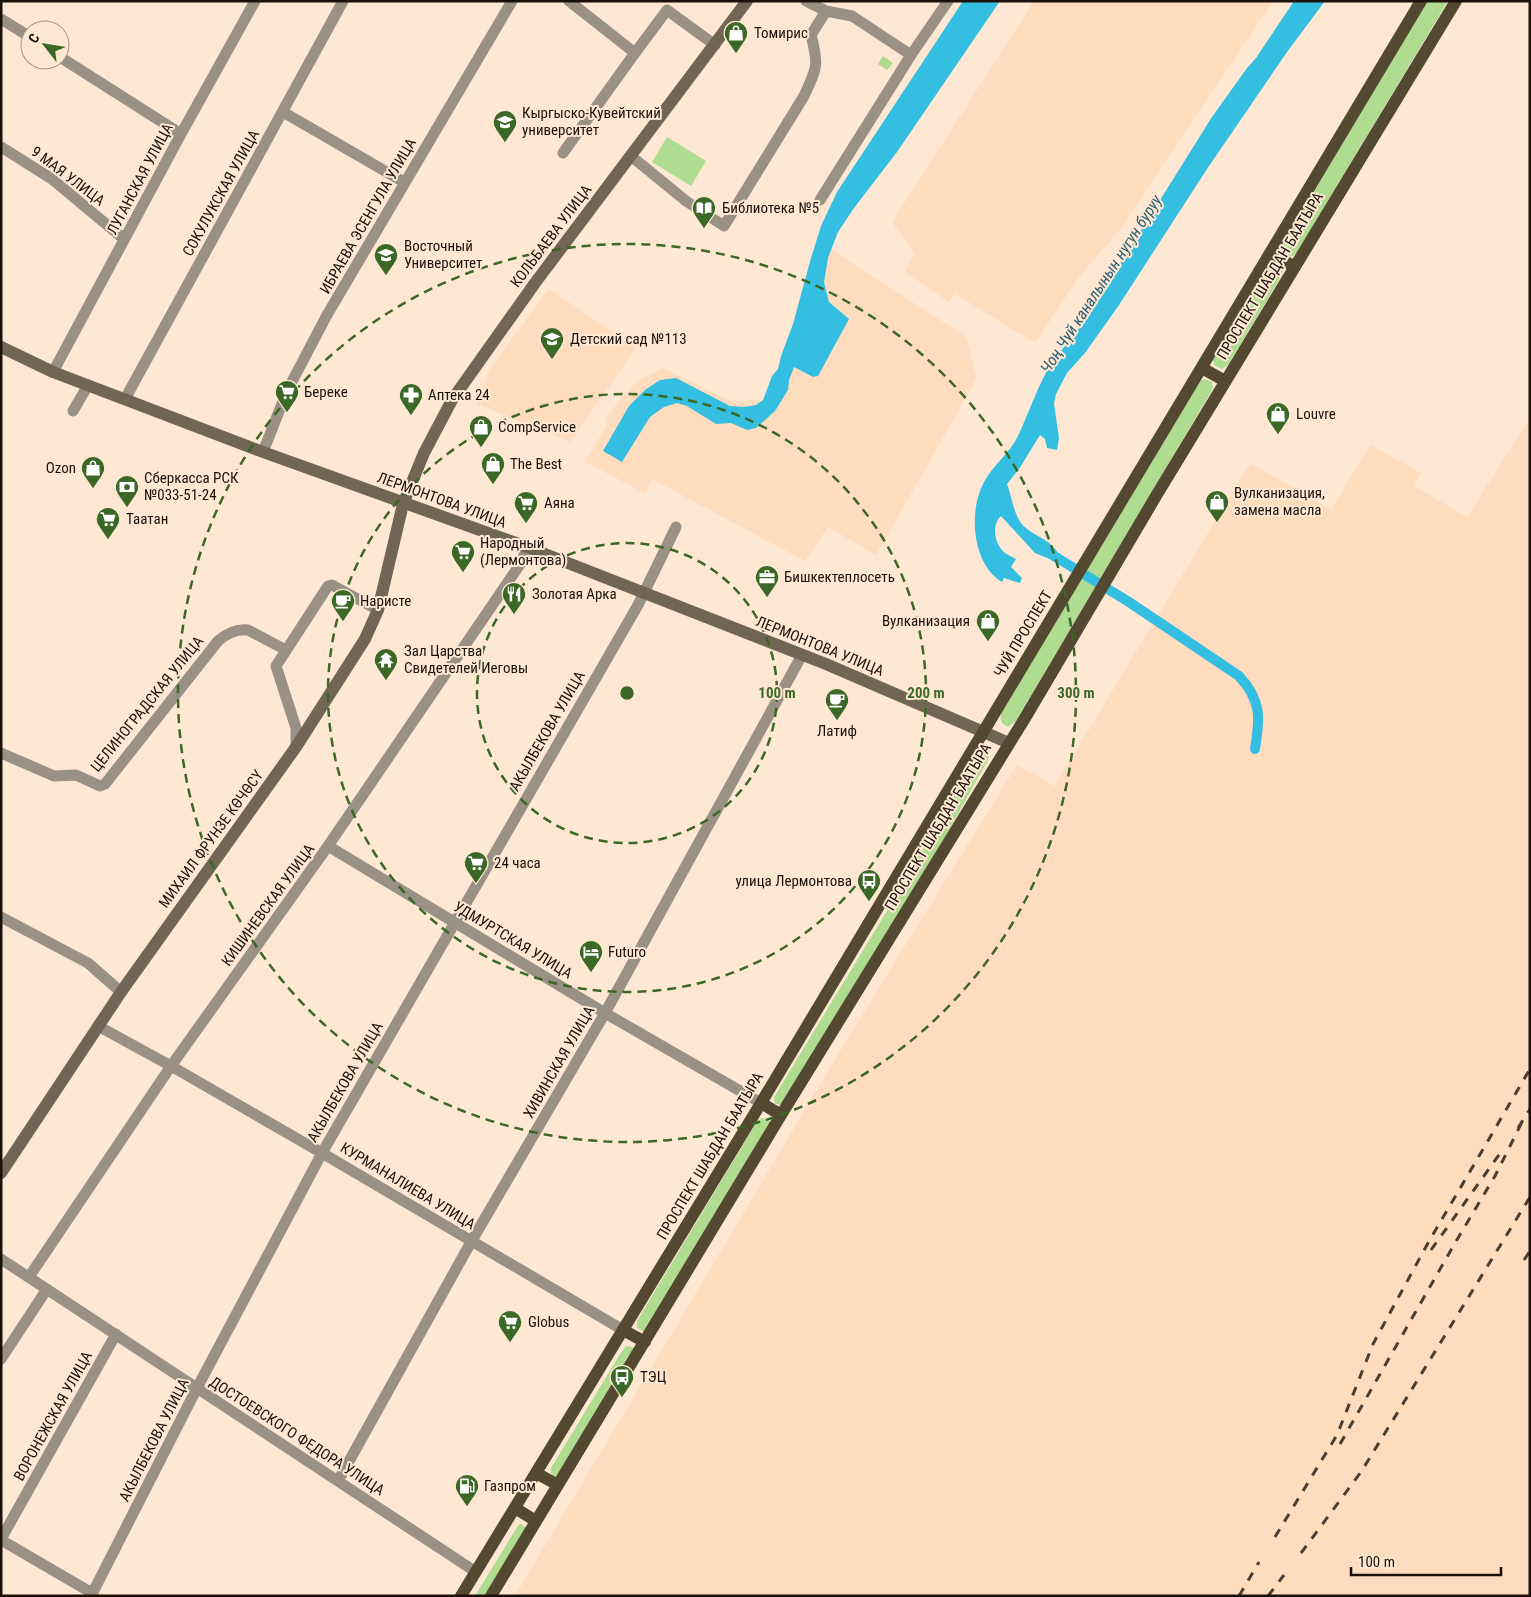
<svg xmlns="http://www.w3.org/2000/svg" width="1531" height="1597" font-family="'Roboto Condensed',sans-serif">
<rect width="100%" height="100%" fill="#fee8d4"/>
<path fill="#fedcbd" d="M1034 1H1273L1122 227 1079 277 1035 343 955 294 949 302 905 272 915 254 892 222Z
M831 249 966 337 977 378 876 555 828 527 805 561 652 479 645 493 585 462 607 425 605 418 637 381 663 368 728 400 743 402 754 399 775 411 788 390 789 380 794 367 813 377 837 309 829 302 824 282 828 258Z
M549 289 636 348 570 442 477 404 489 370Z
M1530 418V1596H515L845 1043 1017 765 1055 786 1250 463 1331 510 1370 445 1421 473 1414 486 1467 517Z"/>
<path fill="#afdc90" d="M1427 1H1448L1297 252 1293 256 1288 257 1282 253 1281 249 1283 244Z
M883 56 893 63 887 70 878 64Z
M667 137 706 161 691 186 652 162Z
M1272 264 1281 266 1283 269 1282 275 1228 365 1222 369 1215 366 1213 360 1268 267Z
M1205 379 1212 382 1213 387 1211 392 1016 721 1008 727C1001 724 1000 720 1001 713L1201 380Z
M983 752 989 756 988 760 945 837 782 1105 775 1104 774 1097 885 914 978 754Z
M762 1118 771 1122 644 1332 637 1328V1321L758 1120Z
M628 1346 634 1348 556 1477C551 1475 550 1473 551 1468L620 1354 625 1347Z
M519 1524H522L527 1529 488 1596H475Z"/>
<path fill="#34bee2" d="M963 1H1000L897 152 854 208 838 232 828 258 824 282 829 302 849 319 818 376 813 377 794 367 789 380 788 390 775 411 756 428 747 430 731 423 716 424 687 406 677 403 664 407 650 417 622 462 603 451 629 406 645 390 660 380 676 378 730 406 744 407 756 405 763 400 772 376 778 369 781 356 793 324 811 258 821 226 837 192Z
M1294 1H1325L1287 52 1207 169 1119 305 1085 353 1067 373 1056 394 1054 404 1059 438 1057 450 1047 448 1045 439 1040 435 1019 469 1007 484C1013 499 1013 518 1027 529 1039 538 1050 540 1058 553L1057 562 1035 553 1001 516C992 524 994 541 1002 550 1005 554 1012 557 1016 559L1011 567 1022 578 1020 583 1004 578 1002 582C972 564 968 511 984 482 993 465 1009 454 1018 436 1028 415 1035 393 1046 373 1055 356 1069 342 1080 327 1084 320 1087 313 1091 306 1095 300 1100 294 1105 288L1212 117 1247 68 1256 58Z"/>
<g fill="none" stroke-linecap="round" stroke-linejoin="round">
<path stroke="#34bee2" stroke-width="10" d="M1046 551 1129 602 1239 676C1262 701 1260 718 1255 749"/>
<path stroke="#989184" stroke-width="11" d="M569 1 635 53 667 10 715 45
M806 1 826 11 852 16 911 55
M1 19 30 37
M60 57 181 134
M283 112 404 182
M1 147 52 179 124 239
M563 153 635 53
M631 156 686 201 724 226 804 96C817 68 819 65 811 35L826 11
M820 200 911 55 948 1
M53 372 181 134 255 1
M125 399 343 1
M73 411 88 385
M263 452 287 391 327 315 512 1
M296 747V728L276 666 328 586 332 585 378 610
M1 753 54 776 76 775 100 786 105 784 218 641C226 634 237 629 248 630L286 650
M328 846 605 1013 761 1103
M1 917 88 963 121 992
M98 1026 171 1066 322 1153 623 1330
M1 1259 476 1572
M29 1277 171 1066 328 846 521 563 527 547
M1 1359 47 1289
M338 1481 471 1242 605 1013 802 655
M1 1539 116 1334
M1 1540 92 1593
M91 1596 197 1388 322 1153 638 605 676 527"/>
<path stroke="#706653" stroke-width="12" d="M1 347 53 372 263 452 527 547 826 664 1009 743
M1 1173 121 992 296 747 365 639 378 610 403 504 424 453 452 400 535 283 747 1"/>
<path stroke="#544831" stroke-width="12" d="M1270 253 1295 267
M1202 368 1225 381
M761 1103 781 1115
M623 1330 645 1342
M536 1473 558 1485
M515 1508 536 1521
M461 1596 761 1103 1421 1
M491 1596 781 1115 1025 718 1156 496 1456 1"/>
<path stroke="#4a3e33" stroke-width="3" stroke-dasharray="9 9" stroke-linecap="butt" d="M1518 1128 1530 1109
M1431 1250 1501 1152
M1524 1260 1530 1251
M1340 1444 1455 1243 1495 1176 1522 1122
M1275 1537 1337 1435 1373 1344 1428 1243 1530 1069
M1301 1553 1361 1472 1530 1197
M1239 1596 1259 1562
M1268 1596 1284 1575"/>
</g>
<g fill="none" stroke="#3b6826" stroke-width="2.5" stroke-dasharray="9 6">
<circle cx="627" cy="693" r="150"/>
<circle cx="627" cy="693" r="299"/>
<circle cx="627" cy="693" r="449"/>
</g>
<defs>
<g id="shop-pin" transform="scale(1.25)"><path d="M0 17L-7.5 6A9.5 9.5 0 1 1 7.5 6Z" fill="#3b6826" stroke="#fee8d4"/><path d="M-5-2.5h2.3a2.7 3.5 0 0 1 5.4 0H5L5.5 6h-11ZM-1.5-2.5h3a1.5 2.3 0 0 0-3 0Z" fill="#fff"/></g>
<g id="university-pin" transform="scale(1.25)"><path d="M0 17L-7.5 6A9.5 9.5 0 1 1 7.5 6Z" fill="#3b6826" stroke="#fee8d4"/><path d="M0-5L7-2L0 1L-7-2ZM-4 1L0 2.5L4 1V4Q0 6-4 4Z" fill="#fff"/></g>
<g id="library-pin" transform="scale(1.25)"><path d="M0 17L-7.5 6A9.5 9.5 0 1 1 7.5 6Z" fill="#3b6826" stroke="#fee8d4"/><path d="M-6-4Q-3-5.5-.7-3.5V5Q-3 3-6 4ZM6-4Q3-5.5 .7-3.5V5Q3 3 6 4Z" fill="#fff"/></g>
<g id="school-pin" transform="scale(1.25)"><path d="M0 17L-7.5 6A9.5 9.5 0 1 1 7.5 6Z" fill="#3b6826" stroke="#fee8d4"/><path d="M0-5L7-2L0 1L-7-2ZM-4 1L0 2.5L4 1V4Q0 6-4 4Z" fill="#fff"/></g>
<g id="supermarket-pin" transform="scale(1.25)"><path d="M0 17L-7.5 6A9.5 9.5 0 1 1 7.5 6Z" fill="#3b6826" stroke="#fee8d4"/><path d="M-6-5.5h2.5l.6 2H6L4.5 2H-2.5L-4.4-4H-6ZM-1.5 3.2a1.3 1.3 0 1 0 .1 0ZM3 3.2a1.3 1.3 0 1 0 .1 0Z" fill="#fff"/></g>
<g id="pharmacy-pin" transform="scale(1.25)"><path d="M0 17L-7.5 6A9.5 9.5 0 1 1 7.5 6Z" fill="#3b6826" stroke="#fee8d4"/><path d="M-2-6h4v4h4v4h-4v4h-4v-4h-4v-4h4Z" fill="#fff"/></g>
<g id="bank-pin" transform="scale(1.25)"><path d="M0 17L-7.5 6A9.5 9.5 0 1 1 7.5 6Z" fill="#3b6826" stroke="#fee8d4"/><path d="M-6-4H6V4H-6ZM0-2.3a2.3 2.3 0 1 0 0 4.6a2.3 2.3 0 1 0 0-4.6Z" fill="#fff"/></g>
<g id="office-pin" transform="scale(1.25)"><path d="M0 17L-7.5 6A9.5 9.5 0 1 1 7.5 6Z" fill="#3b6826" stroke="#fee8d4"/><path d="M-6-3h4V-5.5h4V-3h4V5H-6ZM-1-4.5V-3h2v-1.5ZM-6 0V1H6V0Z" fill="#fff"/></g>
<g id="restaurant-pin" transform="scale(1.25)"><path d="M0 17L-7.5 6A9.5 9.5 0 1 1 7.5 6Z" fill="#3b6826" stroke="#fee8d4"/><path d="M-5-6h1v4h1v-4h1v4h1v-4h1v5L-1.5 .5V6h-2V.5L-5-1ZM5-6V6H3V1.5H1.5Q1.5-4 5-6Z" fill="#fff"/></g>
<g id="cafe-pin" transform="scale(1.25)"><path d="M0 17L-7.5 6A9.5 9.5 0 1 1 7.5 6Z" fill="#3b6826" stroke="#fee8d4"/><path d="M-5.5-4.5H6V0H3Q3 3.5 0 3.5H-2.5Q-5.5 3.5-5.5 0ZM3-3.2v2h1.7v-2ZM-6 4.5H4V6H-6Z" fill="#fff"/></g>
<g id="temple-pin" transform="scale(1.25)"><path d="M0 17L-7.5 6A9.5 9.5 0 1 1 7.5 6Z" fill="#3b6826" stroke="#fee8d4"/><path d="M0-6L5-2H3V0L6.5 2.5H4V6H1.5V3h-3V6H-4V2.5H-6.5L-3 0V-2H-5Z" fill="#fff"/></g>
<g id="bus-pin" transform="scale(1.25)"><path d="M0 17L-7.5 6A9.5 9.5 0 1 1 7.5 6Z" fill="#3b6826" stroke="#fee8d4"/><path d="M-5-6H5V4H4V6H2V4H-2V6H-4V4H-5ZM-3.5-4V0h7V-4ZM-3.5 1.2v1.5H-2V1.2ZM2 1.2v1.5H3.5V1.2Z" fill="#fff"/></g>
<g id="hotel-pin" transform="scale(1.25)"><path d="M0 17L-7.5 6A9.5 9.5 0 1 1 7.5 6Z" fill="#3b6826" stroke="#fee8d4"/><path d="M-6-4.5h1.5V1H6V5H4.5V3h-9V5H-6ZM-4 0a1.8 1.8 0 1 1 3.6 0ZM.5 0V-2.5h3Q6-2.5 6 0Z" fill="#fff"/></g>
<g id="fuel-pin" transform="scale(1.25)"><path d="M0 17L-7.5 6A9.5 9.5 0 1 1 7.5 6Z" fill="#3b6826" stroke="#fee8d4"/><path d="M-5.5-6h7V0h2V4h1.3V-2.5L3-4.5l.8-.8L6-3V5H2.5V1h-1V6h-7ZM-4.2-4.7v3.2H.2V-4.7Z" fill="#fff"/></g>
</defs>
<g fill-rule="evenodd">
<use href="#shop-pin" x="736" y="33"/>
<use href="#university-pin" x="505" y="122"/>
<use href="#library-pin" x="704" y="208"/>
<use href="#university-pin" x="386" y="255"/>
<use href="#school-pin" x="552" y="339"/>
<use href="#supermarket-pin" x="287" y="392"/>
<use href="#pharmacy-pin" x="411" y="395"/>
<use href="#shop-pin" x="1278" y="414"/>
<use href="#shop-pin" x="481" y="427"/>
<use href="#shop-pin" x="493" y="464"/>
<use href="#shop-pin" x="93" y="468"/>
<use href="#bank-pin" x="127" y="487"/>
<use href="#shop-pin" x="1217" y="502"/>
<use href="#supermarket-pin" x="526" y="503"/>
<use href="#supermarket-pin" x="108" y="519"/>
<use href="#supermarket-pin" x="463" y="552"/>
<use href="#office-pin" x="767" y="577"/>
<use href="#restaurant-pin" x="514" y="594"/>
<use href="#cafe-pin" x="343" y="601"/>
<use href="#shop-pin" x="988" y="621"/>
<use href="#temple-pin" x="386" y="660"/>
<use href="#cafe-pin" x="837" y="700"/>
<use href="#supermarket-pin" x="476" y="863"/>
<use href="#bus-pin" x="869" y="881"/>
<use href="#hotel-pin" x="591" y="952"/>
<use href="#supermarket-pin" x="510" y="1322"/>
<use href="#bus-pin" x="622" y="1377"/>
<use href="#fuel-pin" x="467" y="1486"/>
</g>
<g text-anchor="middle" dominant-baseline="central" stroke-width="4" stroke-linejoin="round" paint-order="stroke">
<g font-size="15" fill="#1b1109" stroke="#fee8d4" text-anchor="start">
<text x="754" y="33">Томирис</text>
<text x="522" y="113">Кыргыско-Кувейтский<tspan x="522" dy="17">университет</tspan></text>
<text x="722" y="208">Библиотека №5</text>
<text x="404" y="246">Восточный<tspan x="404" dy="17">Университет</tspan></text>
<text x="570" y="339">Детский сад №113</text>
<text x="304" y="392">Береке</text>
<text x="428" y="395">Аптека 24</text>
<text x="1296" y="414">Louvre</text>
<text x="498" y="427">CompService</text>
<text x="510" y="464">The Best</text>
<text x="76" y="468" text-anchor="end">Ozon</text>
<text x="144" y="478">Сберкасса РСК<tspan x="144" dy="17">№033-51-24</tspan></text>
<text x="1234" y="493">Вулканизация,<tspan x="1234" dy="17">замена масла</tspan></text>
<text x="544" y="503">Аяна</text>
<text x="126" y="519">Таатан</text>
<text x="480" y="543">Народный<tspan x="480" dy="17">(Лермонтова)</tspan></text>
<text x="784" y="577">Бишкектеплосеть</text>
<text x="532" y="594">Золотая Арка</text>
<text x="360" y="601">Наристе</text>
<text x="970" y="621" text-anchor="end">Вулканизация</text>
<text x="404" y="651">Зал Царства<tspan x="404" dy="17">Свидетелей Иеговы</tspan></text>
<text x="837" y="731" text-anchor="middle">Латиф</text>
<text x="494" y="863">24 часа</text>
<text x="852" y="881" text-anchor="end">улица Лермонтова</text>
<text x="608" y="952">Futuro</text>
<text x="528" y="1322">Globus</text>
<text x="640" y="1377">ТЭЦ</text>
<text x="484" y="1486">Газпром</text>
</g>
<g font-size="15" fill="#1b1109" stroke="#fee8d4">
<text transform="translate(68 176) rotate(37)">9 МАЯ УЛИЦА</text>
<text transform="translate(140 179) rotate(-62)">ЛУГАНСКАЯ УЛИЦА</text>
<text transform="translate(221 193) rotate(-61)">СОКУЛУКСКАЯ УЛИЦА</text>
<text transform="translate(368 216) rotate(-60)">ИБРАЕВА ЭСЕНГУЛА УЛИЦА</text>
<text transform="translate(551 236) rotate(-53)">КОЛЬБАЕВА УЛИЦА</text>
<text transform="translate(1270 276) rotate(-59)">ПРОСПЕКТ ШАБДАН БААТЫРА</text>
<text transform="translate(442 500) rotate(20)">ЛЕРМОНТОВА УЛИЦА</text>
<text transform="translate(1023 634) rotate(-59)">ЧУЙ ПРОСПЕКТ</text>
<text transform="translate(820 646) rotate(22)">ЛЕРМОНТОВА УЛИЦА</text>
<text transform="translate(147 704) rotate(-51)">ЦЕЛИНОГРАДСКАЯ УЛИЦА</text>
<text transform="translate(547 731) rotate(-60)">АКЫЛБЕКОВА УЛИЦА</text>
<text transform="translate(938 827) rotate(-59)">ПРОСПЕКТ ШАБДАН БААТЫРА</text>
<text transform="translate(211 839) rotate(-54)">МИХАИЛ ФРУНЗЕ КӨЧӨСҮ</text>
<text transform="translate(268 905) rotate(-54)">КИШИНЕВСКАЯ УЛИЦА</text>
<text transform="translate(513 940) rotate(31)">УДМУРТСКАЯ УЛИЦА</text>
<text transform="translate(559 1062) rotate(-60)">ХИВИНСКАЯ УЛИЦА</text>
<text transform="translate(345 1082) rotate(-60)">АКЫЛБЕКОВА УЛИЦА</text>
<text transform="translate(710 1156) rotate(-59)">ПРОСПЕКТ ШАБДАН БААТЫРА</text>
<text transform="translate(408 1186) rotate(31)">КУРМАНАЛИЕВА УЛИЦА</text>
<text transform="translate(53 1416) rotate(-61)">ВОРОНЕЖСКАЯ УЛИЦА</text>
<text transform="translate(297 1436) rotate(33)">ДОСТОЕВСКОГО ФЕДОРА УЛИЦА</text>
<text transform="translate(154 1440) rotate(-63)">АКЫЛБЕКОВА УЛИЦА</text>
</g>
<g font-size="16" font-style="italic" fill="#2a5f6f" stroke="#fee8d4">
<text transform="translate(1101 284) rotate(-57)">Чоң Чүй каналынын нугун буруу</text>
</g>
</g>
<circle cx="627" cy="693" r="8" fill="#3b6826" stroke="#fee8d4" stroke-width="2.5"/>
<g font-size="15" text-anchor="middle" font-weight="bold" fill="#3b6826" stroke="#fee8d4" stroke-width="4" stroke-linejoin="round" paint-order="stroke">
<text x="777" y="698">100 m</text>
<text x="926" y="698">200 m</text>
<text x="1076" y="698">300 m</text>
</g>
<rect width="1531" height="1597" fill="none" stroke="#1b1109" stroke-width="5"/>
<g transform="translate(45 45) rotate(301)"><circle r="24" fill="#fee8d4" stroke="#a39283"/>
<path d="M0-4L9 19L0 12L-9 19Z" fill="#3b6826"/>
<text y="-8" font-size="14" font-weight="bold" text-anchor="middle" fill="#1b1109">С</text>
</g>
<path d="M1351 1567v8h150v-8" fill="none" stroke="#1b1109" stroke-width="2.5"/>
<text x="1358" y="1567" font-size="15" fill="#1b1109" stroke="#fee8d4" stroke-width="4" paint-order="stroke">100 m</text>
</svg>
